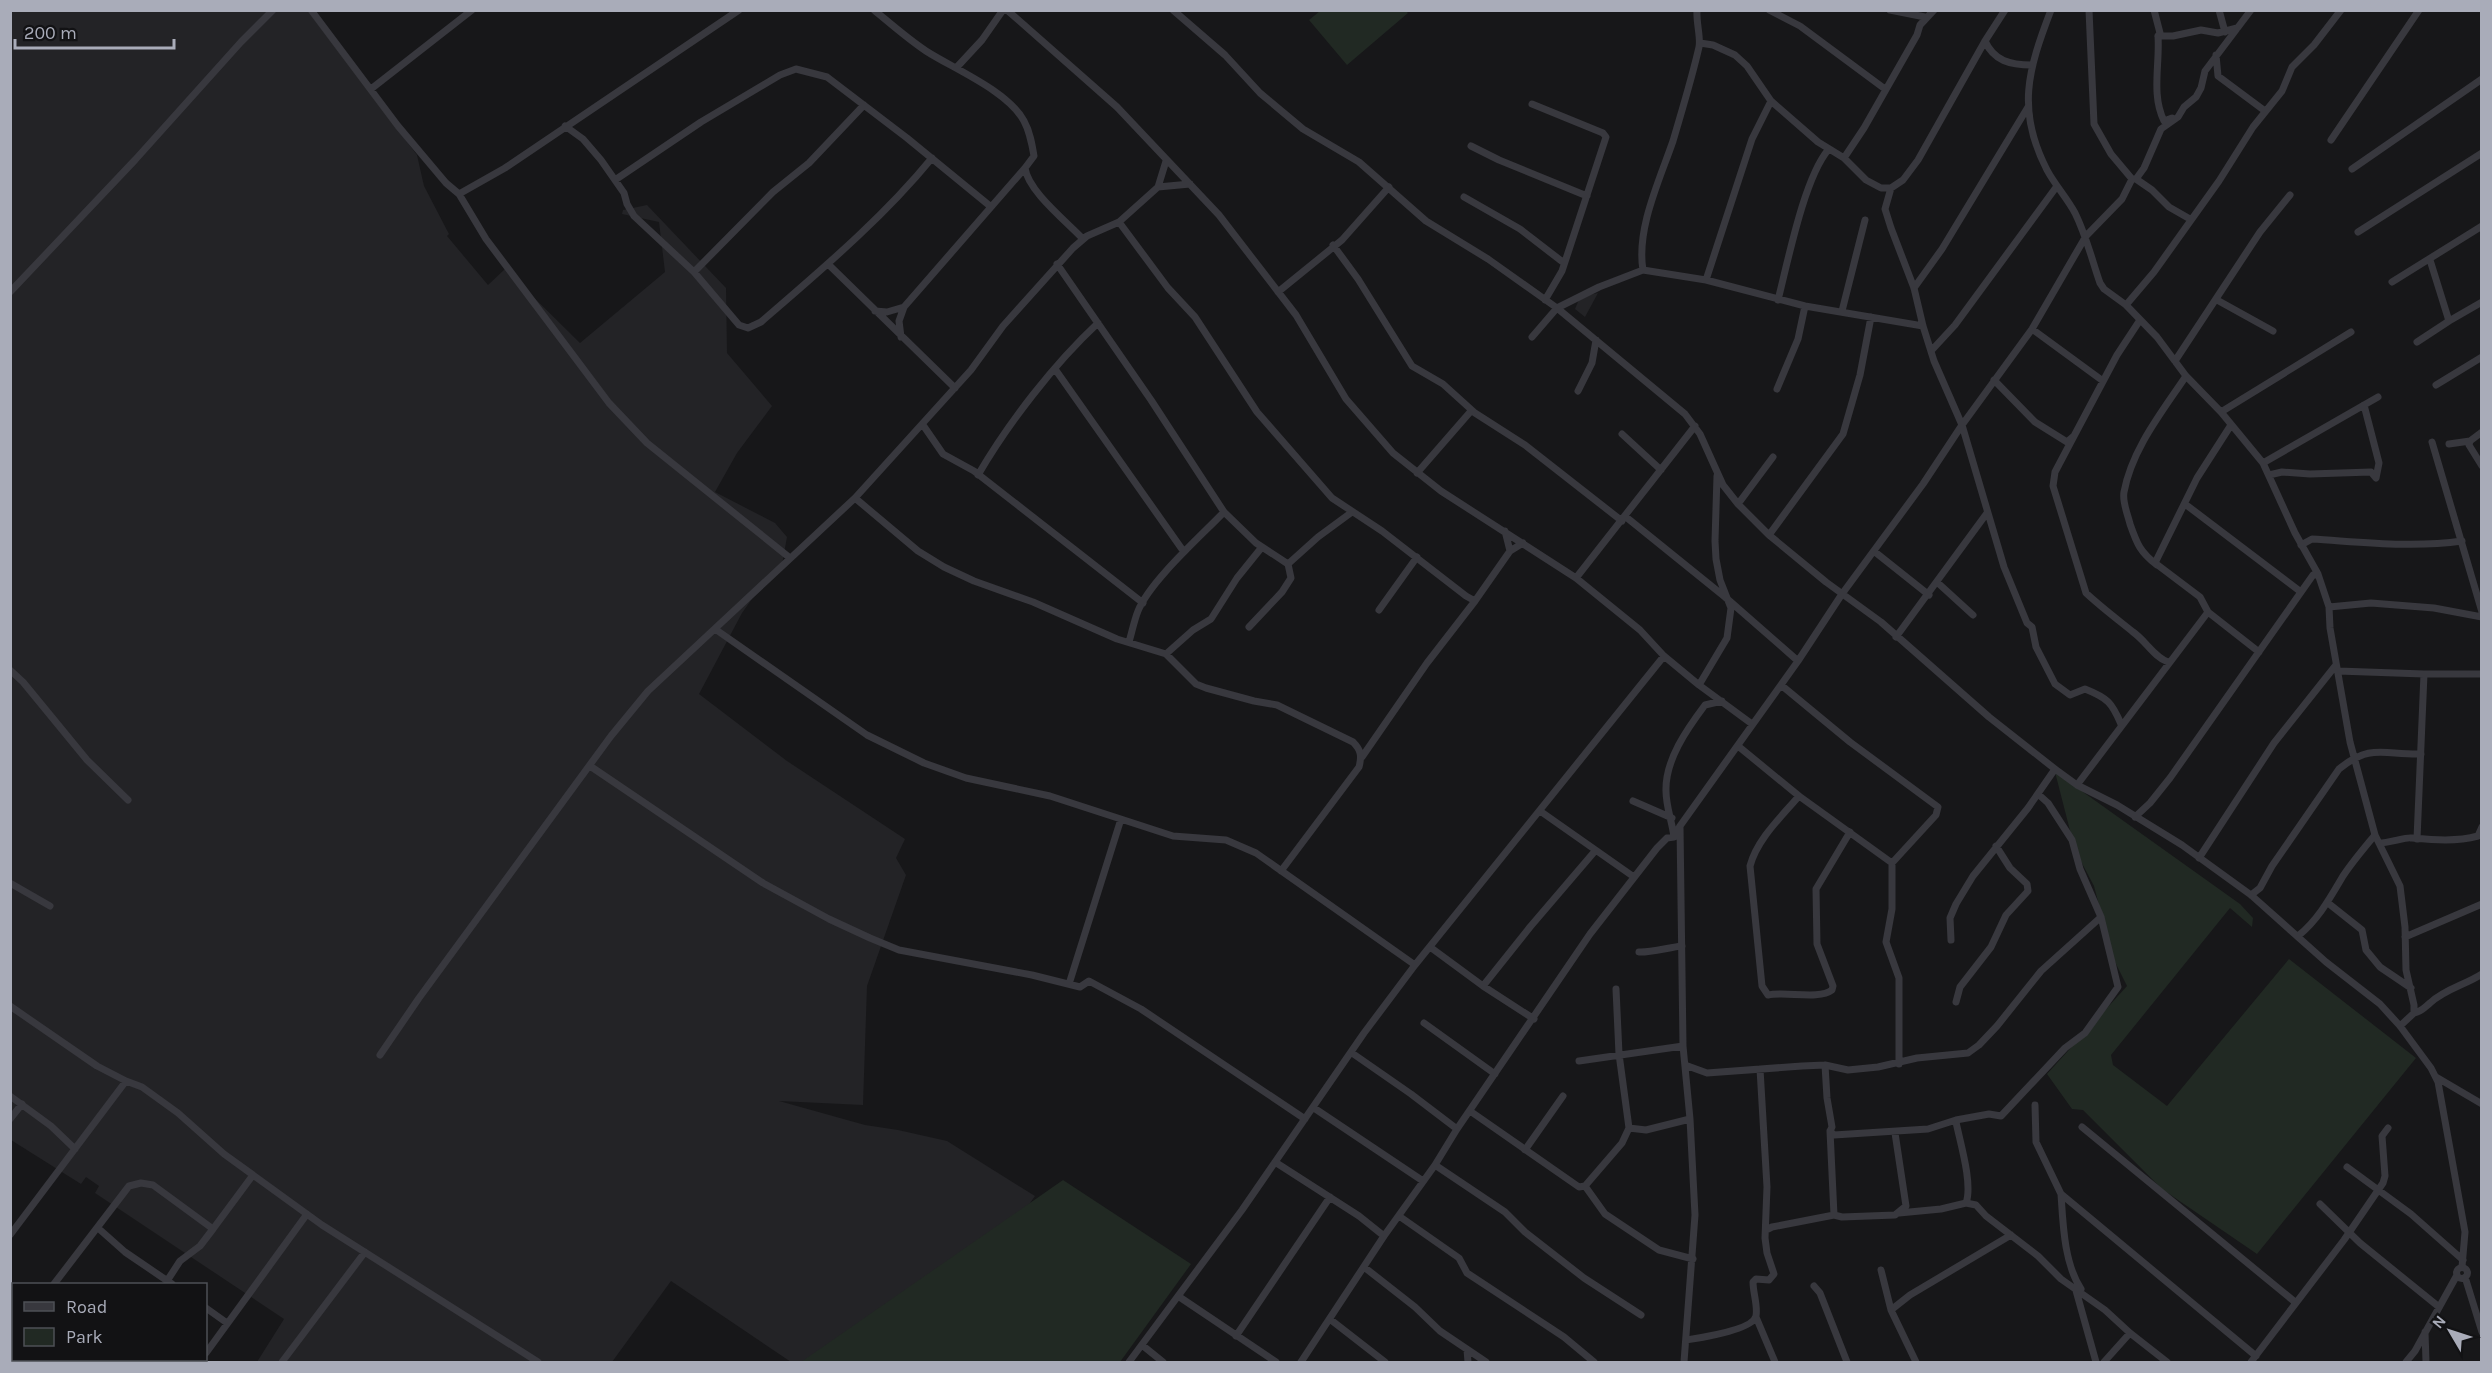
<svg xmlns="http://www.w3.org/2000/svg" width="2492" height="1373" font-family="Karla,sans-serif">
<rect width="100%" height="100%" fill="#171719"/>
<path fill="#232326" d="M10 11H308L417 155 424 186 449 234 447 236 488 285 505 269 580 343 665 272 659 222 622 214 623 210 647 205 726 288 727 353 772 406 737 453 715 492 775 523 787 537 781 570 759 589 742 613 699 694 787 761 905 839 896 858 906 875 867 986 863 1105 779 1101 865 1125 898 1130 947 1141 1035 1196 918 1362H791L671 1281 612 1362H257L284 1319 95 1193 99 1186 86 1177 81 1184 11 1140Z
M1598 293 1585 317 1575 309 1580 297Z"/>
<path fill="#212923" d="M1405 10 1408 13 1347 65 1309 20 1320 11Z
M2055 772 2240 904 2253 918 2252 927 2230 908 2111 1055 2113 1065 2167 1106 2289 959 2416 1058 2257 1254 2162 1189 2083 1110 2072 1109 2047 1074 2127 986 2113 958 2094 886 2075 850Z
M1063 1180 1191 1264 1120 1362H801Z"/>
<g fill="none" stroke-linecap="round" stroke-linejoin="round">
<path stroke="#38383e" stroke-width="7" d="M311 10 398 126 446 183 459 194 486 239 609 403 647 443 790 558
M874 10C891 24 908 39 926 51 954 69 1008 91 1024 121 1030 132 1032 144 1034 156L1025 168C1028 191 1066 221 1083 239
M1007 10 1117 107 1219 215 1296 315 1346 399 1393 453 1441 491 1576 578 1640 630 1664 656 1699 685 1752 724
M1173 10 1225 55 1260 93 1303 129 1359 162 1426 221 1488 259 1557 308 1685 414 1700 434 1723 485 1738 504 1769 535 1826 582 1881 622 1989 717 2055 769 2077 785 2117 805 2182 845 2251 895 2326 962 2380 1004 2400 1026 2431 1068 2438 1082 2465 1232 2462 1267
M1769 10 1800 26 1885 89
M1890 10 1925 17
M2051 10C2028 70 2016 110 2047 170 2055 185 2067 198 2075 213 2086 235 2092 260 2100 283L2104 289 2126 305 2157 337 2186 376 2221 412 2263 463 2295 533 2318 574 2329 607 2330 628 2350 742 2375 835 2400 886 2405 927 2406 970 2414 1005V1013L2400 1026
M2089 10 2094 124 2111 154 2132 179
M2154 10 2160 33 2158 36H2173L2201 30 2218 33 2237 28
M2219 10 2225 32
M2158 36C2160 64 2151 95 2164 121L2172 118
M1985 41C1994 61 2010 65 2032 65
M1700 43 1713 45 1735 55 1747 66 1771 101 1818 142 1844 158 1866 180 1881 188H1891L1903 180 1918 160 1985 41 2005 10
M2216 55 2218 76 2265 111
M957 67 982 40 1003 10
M371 89 472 10
M1532 104 1603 133 1606 137 1562 271 1545 300
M565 126 583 139 601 160 624 193 627 204 634 216 694 272 739 325 748 328 761 322C821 270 882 219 932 158
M2331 140 2419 10
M1471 146 1499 160 1587 196
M1844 158 1864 128 1917 35 1920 25 1934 10
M2352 169 2482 79
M2136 179 2152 190 2169 207 2190 219
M615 180 701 122 780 75 796 69 827 77 907 138 990 206
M1158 187 1190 184
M1891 188 1885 209 1891 228 1914 288 1923 326 1934 361 1962 425 2004 567 2027 623 2032 627 2036 647 2055 684 2070 695 2085 689C2108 698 2112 703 2121 724
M459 194 505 168 739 10
M1464 197 1520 229 1564 263
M1119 222 1168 288 1195 317 1257 412 1332 498 1382 531 1466 596 1475 601
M2358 232 2482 153
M1333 245 1358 279 1412 366 1443 384 1475 413 1525 445 1622 521
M828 264 955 388
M1057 264 1151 400 1224 512 1256 543 1288 564 1291 578 1282 592 1249 627
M1643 270C1636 229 1660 179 1673 141 1682 110 1692 78 1699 47 1701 38 1696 22 1697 10
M694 272 773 192 809 163 864 105
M1706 280 1752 139 1771 101
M2392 282 2482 226
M1914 288 1942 249 2028 107
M10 292 135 160 241 42 273 10
M1278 292 1342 240 1389 187
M1778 300C1788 261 1804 179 1828 150
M2217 300 2273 331
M2126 305 2154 272 2219 181 2253 127 2282 91 2292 67 2314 45 2341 10
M875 311 887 312 904 307
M1842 311 1865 220
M2449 321 2482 302
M2032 329 2103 381
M901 337 899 321 904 307 1025 168
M1532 337 1557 308 1599 287 1643 270 1706 280 1805 306 1923 326
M2417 342 2449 321 2430 260
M1931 351 1955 325 2057 186
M2175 361 2260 232 2290 195
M1055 369 1184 552
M1994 380 2035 422 2067 442 2074 436 2117 355 2140 320
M2436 385 2482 357
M1777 389 1798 339 1805 306
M1578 391 1592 363 1596 340
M2221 412 2351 332
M923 425 943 454 974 471 1143 603
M2231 425 2197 478 2155 563 2200 597 2208 612 2259 652
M2482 432 2470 441 2469 445 2482 466
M1622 434 1661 470
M2074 436 2055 472 2053 486 2086 593C2101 607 2117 619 2133 632 2146 641 2154 657 2168 662
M2432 442 2482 612
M2449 444 2470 441
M2263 463 2378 397
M1417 473 1471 411
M978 475C1009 422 1054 364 1098 323
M2269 475 2282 472 2310 474 2371 472 2376 478 2379 463 2364 405
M855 498 918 551 944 567 974 581 1033 602 1117 639 1166 654 1196 684 1206 688 1254 701 1277 705 1353 742C1361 750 1362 756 1359 767L1281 871
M1738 504 1773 457
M2185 504 2301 592
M1626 517 1725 597 1798 661
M1505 531 1510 551
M1769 535 1843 434 1860 375 1871 317
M2301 545 2312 539C2362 542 2412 548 2462 541
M1875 552 1929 595
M1288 564 1318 537 1352 512
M2157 565C2140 552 2137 544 2130 524 2128 515 2122 502 2124 492 2132 449 2162 412 2186 376
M1576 578 1695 426
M1938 583 1973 615
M2329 607 2371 603 2434 608 2482 617
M1379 610 1417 557
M715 629 867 735 924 763 966 778 1050 796 1173 836 1226 840 1256 853 1415 965
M1896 637 1987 513
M1129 642C1132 632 1134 621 1138 611 1150 581 1201 536 1224 512
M1166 654 1193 630 1211 619 1237 578 1262 547
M10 670 23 682 87 760 128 800
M2338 671 2424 674H2482
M1699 685 1727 638 1731 608 1720 580 1716 559 1715 541 1717 476
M1781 685 1850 742 1938 807 1936 815 1892 863V909L1886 942 1899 978V1064
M1738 746 1799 796 1892 863
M1362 757 1427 663 1475 601 1510 551 1523 543
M590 766 763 883 829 919 870 938 899 950 1032 975 1080 987 1089 981 1141 1009 1305 1119
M2077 785 2208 612
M1799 796C1782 816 1757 839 1750 866L1762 986 1768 995C1785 991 1819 1000 1832 990L1833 986 1817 944 1816 889 1850 832
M1633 801 1672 818
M1540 811 1634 877
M2135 817 2150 803 2170 778 2313 575 2318 574
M1674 837C1672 821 1666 807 1666 791 1665 760 1687 729 1705 705L1722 701
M2417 839 2424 674
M2379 843C2388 843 2407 837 2411 838 2434 840 2456 842 2478 836L2482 827
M2199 858 2274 743 2336 665
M10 883 50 906
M2251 895 2260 888 2272 866 2339 769C2371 743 2384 755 2421 754
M2328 903 2362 930 2366 950 2380 967 2411 988
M2298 936C2318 920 2330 898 2343 876 2353 861 2364 848 2375 835
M2405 937 2482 904
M1951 940 1950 918 1956 904 1973 876 2028 808 2055 769
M1430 947 1483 986 1534 1019
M1639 952C1648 953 1671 947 1682 946
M1069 984 1121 819
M1483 986 1530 927 1595 851
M1616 989 1619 1054 1629 1128
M1956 1002 1960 987 1991 947 2006 915 2028 891 2027 884 2010 868 1996 846
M10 1006 97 1066 126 1081 142 1087 178 1113 224 1154 322 1225 538 1362
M2414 1013C2421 1012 2424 1008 2430 1003 2445 989 2465 985 2482 974
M1424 1023 1495 1074
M1352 1053 1411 1094 1457 1129
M380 1055 419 998 611 736 648 691 855 498 971 370 1003 326 1073 248 1087 236 1119 222 1158 187 1166 161
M1579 1061 1683 1046
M1685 1065 1707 1073 1802 1066 1825 1065 1848 1070 1878 1067 1917 1058 1968 1053 1979 1045 1997 1026 2041 971 2101 917
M1825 1065 1827 1098 1832 1127 1830 1131 1834 1135 1928 1129 1956 1120 1989 1114 2001 1116 2065 1048 2085 1033 2118 987 2101 917 2080 869 2072 840 2048 803 2038 794
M2436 1077 2482 1104
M10 1096 51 1126 75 1149
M2035 1105 2036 1142 2061 1194 2256 1356
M1314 1108 1423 1181
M1470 1111 1579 1187 1585 1186 1605 1214 1659 1250 1693 1259
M10 1119 22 1104
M1956 1122C1960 1142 1973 1184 1966 1203L1976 1205 1986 1216 2038 1256 2061 1279 2105 1310 2130 1333 2167 1362
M2082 1127 2295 1302
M1830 1131 1834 1215
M1525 1150 1563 1096
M1275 1162 1359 1216 1384 1236
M1435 1165 1505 1212 1525 1232 1584 1278 1641 1315
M2347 1167 2411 1214 2463 1260
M1585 1186 1622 1143 1629 1128 1646 1130 1690 1119
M2061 1194C2063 1224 2064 1263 2081 1289
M2320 1204 2360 1243 2439 1307
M1899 1213 1941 1209 1966 1203
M1399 1216 1459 1258 1467 1273 1564 1337 1594 1362
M98 1228 125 1252 172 1284
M1766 1230 1772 1227 1834 1215 1842 1217 1895 1215 1906 1206 1895 1133
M10 1235 126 1081
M1364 1267 1415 1307 1440 1331 1486 1362
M2456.5 1273a5.5 5.5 0 1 1 11 0a5.5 5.5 0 1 1-11 0Z
M1881 1270 1891 1310
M2465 1277 2482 1332
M167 1281 180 1261 200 1246 213 1229
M54 1284 129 1186 141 1183 153 1185 213 1229 253 1175
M1814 1286 1820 1293 1847 1362
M2075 1287 2096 1362
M10 1294 14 1298
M1178 1296 1276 1362
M206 1308 227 1323
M1756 1317 1775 1362
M1331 1320 1385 1362
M2425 1332 2426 1362
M1236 1336 1330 1197
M1686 1340C1699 1338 1753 1330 1756 1316 1758 1306 1753 1293 1753 1282L1756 1279 1769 1280 1774 1274 1767 1253 1765 1238 1767 1187 1760 1069
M1142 1345 1163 1362
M1467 1350 1468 1362
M206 1353 307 1214
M153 1360 156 1362
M199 1362 201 1360
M282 1362 365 1252
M1129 1362 1242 1210 1364 1033 1415 965 1664 656
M1301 1362 1384 1236 1435 1165 1457 1129 1590 934 1657 848 1667 838 1674 837 1680 826
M1684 1362 1695 1215 1690 1119 1683 1046 1680 826 1798 661 1842 594 1923 484 1962 425 2032 329 2086 236 2122 199 2132 179H2136L2144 168 2161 129 2178 117 2184 107 2196 97 2201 88 2205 71 2251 10
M1916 1362 1891 1310 1910 1295 2011 1235
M2104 1362 2130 1333
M2251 1362 2344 1240 2383 1183 2385 1176 2382 1136 2388 1128
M2406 1362 2415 1351 2457 1275"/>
</g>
<rect width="2492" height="1373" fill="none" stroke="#a9acb9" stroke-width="24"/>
<rect x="12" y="1283" width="195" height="78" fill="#121214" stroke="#4e5056" stroke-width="1.5"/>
<rect x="24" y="1302" width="30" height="9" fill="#38383e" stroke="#4e5056" stroke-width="1.5"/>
<text x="66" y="1313" font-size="18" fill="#a9acb9">Road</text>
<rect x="24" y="1328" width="30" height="18" fill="#212923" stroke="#4e5056" stroke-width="1.5"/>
<text x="66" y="1343" font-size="18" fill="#a9acb9">Park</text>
<g transform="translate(2450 1331) rotate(309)" stroke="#121214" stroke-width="4.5" paint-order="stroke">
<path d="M0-4.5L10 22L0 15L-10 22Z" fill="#a9acb9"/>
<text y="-9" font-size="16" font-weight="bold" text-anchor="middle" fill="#a9acb9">N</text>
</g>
<path d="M15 39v9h159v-9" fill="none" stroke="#a9acb9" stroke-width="3"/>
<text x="24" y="39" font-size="18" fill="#a9acb9" stroke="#121214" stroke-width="4.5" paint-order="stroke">200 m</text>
</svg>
